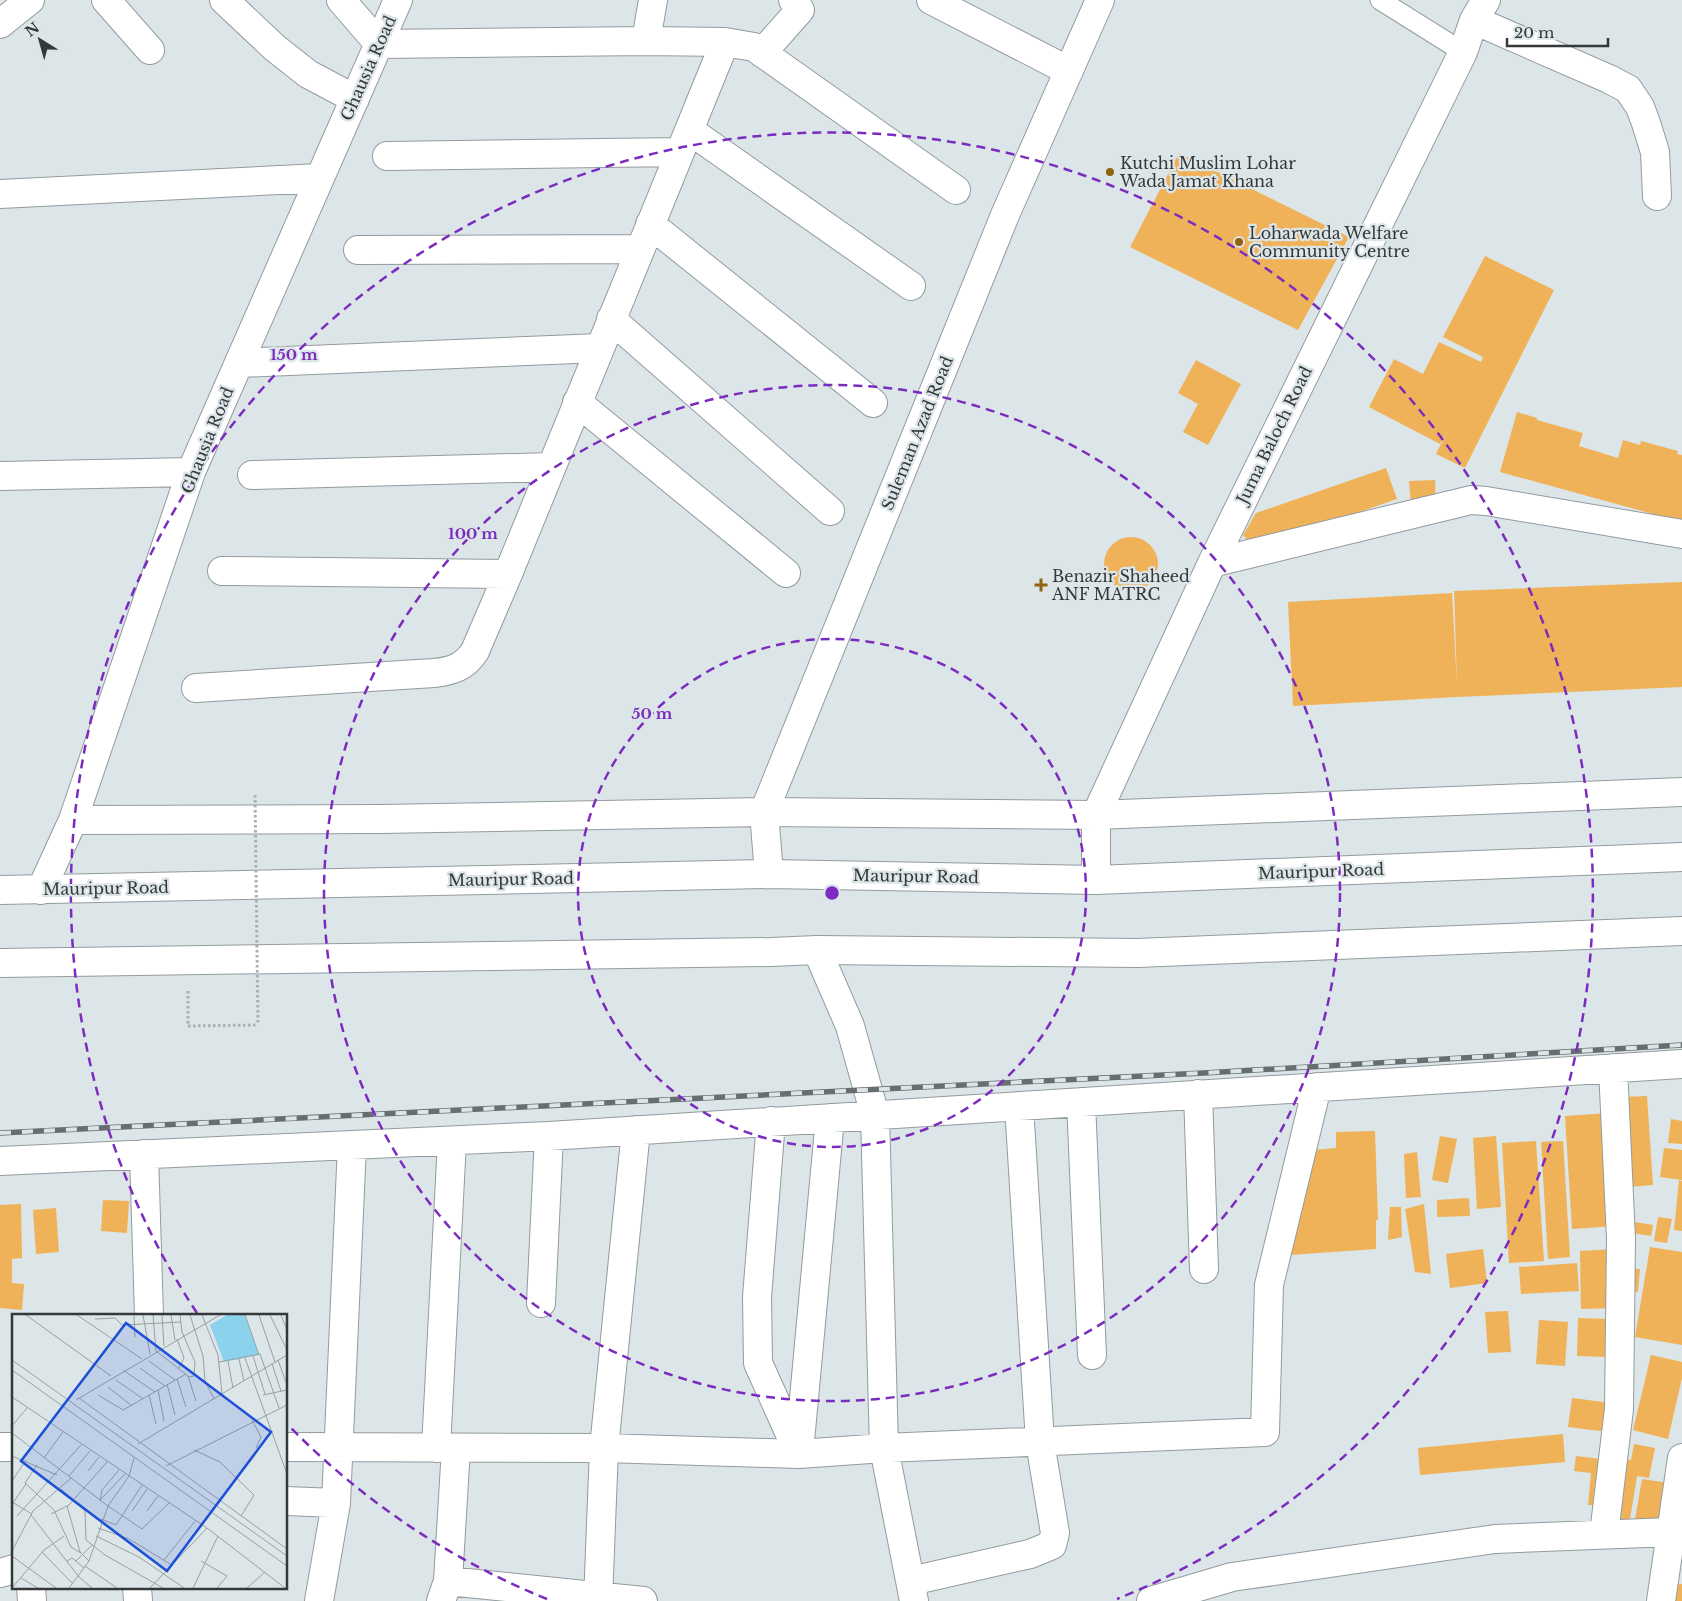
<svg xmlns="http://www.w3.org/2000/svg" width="1682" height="1601" font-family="'Libre Baskerville',serif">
<rect width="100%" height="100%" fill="#dce5e8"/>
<path fill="#f0b258" d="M1179 153 1349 237 1298 330 1130 247Z
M1485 256 1554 290 1465 468 1436 454 1448 430 1440 444 1369 407 1394 359 1423 374 1439 342 1481 362 1483 357 1443 337Z
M1196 360 1241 384 1208 445 1183 432 1198 404 1178 393Z
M1517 412 1537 418V420L1583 433 1579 446 1618 458 1623 440 1640 445 1641 441 1678 451 1677 454 1682 455V522L1500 472Z
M1386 468 1397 499 1254 548 1243 535 1256 513Z
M1435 480 1436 503 1411 504 1409 481Z
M1104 564a27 27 0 1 1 54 0a27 27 0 1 1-54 0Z
M1682 582V687L1457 697 1293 706 1288 602 1452 593 1457 684 1454 591Z
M1647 1096 1653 1185 1629 1187 1623 1097Z
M1609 1113 1616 1226 1572 1229 1565 1116Z
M1671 1119 1682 1121V1144L1668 1143Z
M1375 1131 1378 1220H1376V1249L1290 1255 1311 1150 1336 1148V1132Z
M1440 1136 1457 1139 1448 1183 1432 1180Z
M1496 1136 1501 1207 1477 1209 1473 1138Z
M1536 1141 1544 1261 1509 1263 1502 1143Z
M1563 1141 1570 1257 1548 1259 1541 1142Z
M1664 1148 1682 1150V1180L1660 1177Z
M1417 1152 1421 1197 1406 1198 1404 1154Z
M1679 1180 1682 1181V1231L1674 1230Z
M1469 1198 1470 1216 1437 1217V1200Z
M103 1200 129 1201 127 1233 101 1231Z
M21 1204 22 1258 12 1259V1283L24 1284 22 1310 0 1308V1205Z
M1424 1204 1431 1274 1415 1272 1405 1209Z
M1390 1207H1401L1402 1237 1388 1240Z
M56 1208 59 1252 36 1254 33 1210Z
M1658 1217 1672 1219 1667 1243 1654 1241Z
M1635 1222 1653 1225 1651 1236 1632 1233Z
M1650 1247 1682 1252V1345L1635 1337Z
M1483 1249 1487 1283 1450 1288 1446 1254Z
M1616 1249 1617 1308 1581 1309 1580 1251Z
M1577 1263 1579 1291 1521 1294 1519 1267Z
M1627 1269H1640L1638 1292 1626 1291Z
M1508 1311 1511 1352 1488 1353 1485 1312Z
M1578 1318 1608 1319 1606 1357 1577 1356Z
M1539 1320 1568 1322 1565 1366 1536 1364Z
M1651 1355 1682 1362V1378L1668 1439 1633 1430Z
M1572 1398 1612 1403 1608 1432 1568 1427Z
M1563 1434 1565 1462 1420 1475 1418 1448Z
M1634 1444 1655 1448 1649 1478 1637 1476 1629 1526 1608 1523 1619 1458 1631 1460Z
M1576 1456 1610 1460 1605 1506 1588 1505 1591 1473 1574 1471Z
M1642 1479 1669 1483 1660 1529 1634 1525Z
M1682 1584V1601H1673L1672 1585Z"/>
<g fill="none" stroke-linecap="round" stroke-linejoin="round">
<g stroke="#939b9f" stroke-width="21">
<path id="lane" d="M1380 0 1463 52"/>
</g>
<g stroke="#939b9f" stroke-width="30">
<path id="street" d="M106 0 150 50
M224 0 275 48 308 74 355 99
M341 0 379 44 646 41 725 42 754 47 956 190
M931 0 1069 71
M1474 20 1609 79 1628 89 1640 107 1646 123 1655 152 1657 196
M0 24 30 0
M646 41 653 0
M762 53 800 10 793 0
M689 130 911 286
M387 156 680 152
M0 194 320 178
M650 224 873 403
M358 250 640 249
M611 319 830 511
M239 363 600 348
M577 402 786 573
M252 475 551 467
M0 476 191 472
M1212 563 1471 500 1486 501 1682 534
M222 571 508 574
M196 688 434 673C452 671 465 667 475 651L508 574 725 42
M73 820 381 819 764 812 1096 815 1682 792
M769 874 764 812 1005 215 1100 0
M1096 880V815L1212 563 1463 52 1474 20 1486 0
M41 890 73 820 191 472 398 0
M817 950 850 1026 875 1115 884 1448 1265 1432 1269 1285 1317 1087
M1198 1094 1204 1269
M1081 1102 1092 1355
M771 1121 757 1297 758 1363 799 1454
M144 1154 149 1315
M0 1161 549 1136 1682 1064
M541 1303 549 1136
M0 1447H14
M286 1447 604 1448 799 1454 884 1448 914 1601
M436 1448 452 1141
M799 1452 830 1118
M286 1501 336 1503
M1604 1534 1619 1409 1621 1239 1613 1068
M0 1573 14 1569
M448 1581 643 1601
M911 1581 1030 1554 1052 1545 1055 1533 1040 1442 1019 1106
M31 1587 32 1601
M137 1587 138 1601
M319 1601 336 1503 352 1145
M441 1601 448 1581 456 1448
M598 1601 604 1448 636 1130
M1151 1601 1232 1577 1495 1539 1671 1532
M1661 1601 1682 1458"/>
</g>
<g stroke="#939b9f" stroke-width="30">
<path id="highway" d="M0 890 769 874 1096 880 1682 857
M0 963 771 952 817 950 1137 953 1682 931"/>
</g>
<path stroke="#a9b0b2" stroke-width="3" stroke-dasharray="2.5 2.5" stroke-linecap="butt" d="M188 991V1026L258 1025"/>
<use href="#lane" stroke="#fff" stroke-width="19"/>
<use href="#street" stroke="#fff" stroke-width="28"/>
<use href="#highway" stroke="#fff" stroke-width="28"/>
<g stroke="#686d6f" stroke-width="5.5">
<path id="rail" d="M0 1133 1204 1073 1682 1045"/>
</g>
<use href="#rail" stroke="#dce5e8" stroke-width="4" stroke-dasharray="11" stroke-linecap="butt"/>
<path stroke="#a9b0b2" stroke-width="3" stroke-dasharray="2.5 2.5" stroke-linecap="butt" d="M255 795 258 1025"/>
</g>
<g fill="none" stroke="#7b2cbf" stroke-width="2.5" stroke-dasharray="9 6">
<circle cx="832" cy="893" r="254"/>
<circle cx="832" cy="893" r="508"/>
<path d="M547 1599A761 761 0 0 1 289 1426M197 1313A761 761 0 1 1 1117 1599"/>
</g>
<g fill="#91620f" stroke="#dce5e8" stroke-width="2">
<circle cx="1110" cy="172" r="5"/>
<circle cx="1239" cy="242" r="5"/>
<path d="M1038.5 577.5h5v5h5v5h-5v5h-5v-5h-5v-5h5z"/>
</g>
<g text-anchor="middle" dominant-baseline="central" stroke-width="4.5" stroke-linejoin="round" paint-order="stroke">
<g font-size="16" fill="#353839" stroke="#dce5e8">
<text transform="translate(368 68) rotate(-66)">Ghausia Road</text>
<text transform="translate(917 433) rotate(-68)">Suleman Azad Road</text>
<text transform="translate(1274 435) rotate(-64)">Juma Baloch Road</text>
<text transform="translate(207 440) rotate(-68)">Ghausia Road</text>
<text transform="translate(1321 871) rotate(-2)">Mauripur Road</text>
<text transform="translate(916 876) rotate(1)">Mauripur Road</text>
<text transform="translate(511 879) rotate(-1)">Mauripur Road</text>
<text transform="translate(106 888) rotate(-1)">Mauripur Road</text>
</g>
<g font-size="16" fill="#353839" stroke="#dce5e8" text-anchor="start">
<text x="1120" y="163">Kutchi Muslim Lohar<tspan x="1120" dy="18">Wada Jamat Khana</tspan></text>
<text x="1249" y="233">Loharwada Welfare<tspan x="1249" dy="18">Community Centre</tspan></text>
<text x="1052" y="576">Benazir Shaheed<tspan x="1052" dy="18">ANF MATRC</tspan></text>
</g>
</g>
<g transform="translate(12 1314)">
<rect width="275" height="275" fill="#dce5e8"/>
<path d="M215 1H233L247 41 212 48 198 11Z" fill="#8bd2ec"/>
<path fill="none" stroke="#99a0a2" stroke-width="1" d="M14 1 99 62M65 1 130 45M122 1 123 23M131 1 138 40M141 1 144 37 176 62 184 87M150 1 152 32M159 1 163 26M168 1 170 18 183 48 182 62 176 63M178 1 191 42 193 67 202 85M190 1 206 41 210 80M233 1 247 41M247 1 263 48M258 1 275 36M269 1 275 16M83 5 103 4 110 11 169 8M165 25 172 44 167 54M241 42 253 80M233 44 275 160M227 45 232 67M0 46 275 242M266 46 275 71M137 47 163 66M216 47 221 74M207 48 248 40 267 94M260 50 269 77M128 54 153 72M0 56 275 252M111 56 143 78M165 65 174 93M104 66 131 85M155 70 163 101M96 73 120 92M146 76 152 107M86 81 111 96 174 60M137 81 144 110M251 81 275 76M0 83 195 214 273 274M67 84 275 235M64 86 208 1M240 106 249 123 244 134M0 112 15 94M0 119 96 192 77 247 57 274M126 130 275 41M182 136 208 148 242 181 229 202M0 142 45 161M32 144 51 118M122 144 117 162 96 192 130 215 157 189M25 151 13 169 42 196 59 233 69 239M154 152 275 91M76 157 87 143M57 162 78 137M0 167 14 146M49 175 73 197 74 226 93 241 151 274M88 186 113 160M88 187 90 176 107 156M0 188 20 200M1 189 14 170M55 192 68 238 77 247M120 197 135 175M135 197 146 182M39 200 57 191 95 148M19 201 67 263 80 274M5 202 69 131M89 205 104 211 130 171M86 214 117 225 158 250M84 222 127 243 172 274M0 237 21 197 59 164M30 238 61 270M0 242 44 274M152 246 184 206M55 247 60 244 72 254M64 247 80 231M189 247 215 262 205 274M73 252 105 274M9 264 26 274M0 274 32 236 52 222M138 274 195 214M181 274 206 222M235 274 253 258"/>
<path fill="#1d4ed8" fill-opacity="0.15" stroke="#1d4ed8" stroke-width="2.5" d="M114 9 259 118 155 257 9 147Z"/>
<rect width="275" height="275" fill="none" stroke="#353839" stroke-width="2.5"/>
</g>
<circle cx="832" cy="893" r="8" fill="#7b2cbf" stroke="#dce5e8" stroke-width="2.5"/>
<g font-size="15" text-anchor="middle" font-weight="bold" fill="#7b2cbf" stroke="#dce5e8" stroke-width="4.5" stroke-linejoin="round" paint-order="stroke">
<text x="294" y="360">150 m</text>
<text x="473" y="539">100 m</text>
<text x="652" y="719">50 m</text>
</g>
<g transform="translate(40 40) rotate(323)" stroke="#dce5e8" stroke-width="4" paint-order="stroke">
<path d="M0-4L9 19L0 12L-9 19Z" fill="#353839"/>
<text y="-8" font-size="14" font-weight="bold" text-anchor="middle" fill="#353839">N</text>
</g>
<path d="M1507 38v8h101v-8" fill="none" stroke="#353839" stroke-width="2.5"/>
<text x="1514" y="38" font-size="15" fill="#353839" stroke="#dce5e8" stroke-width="4" paint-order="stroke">20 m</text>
</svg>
